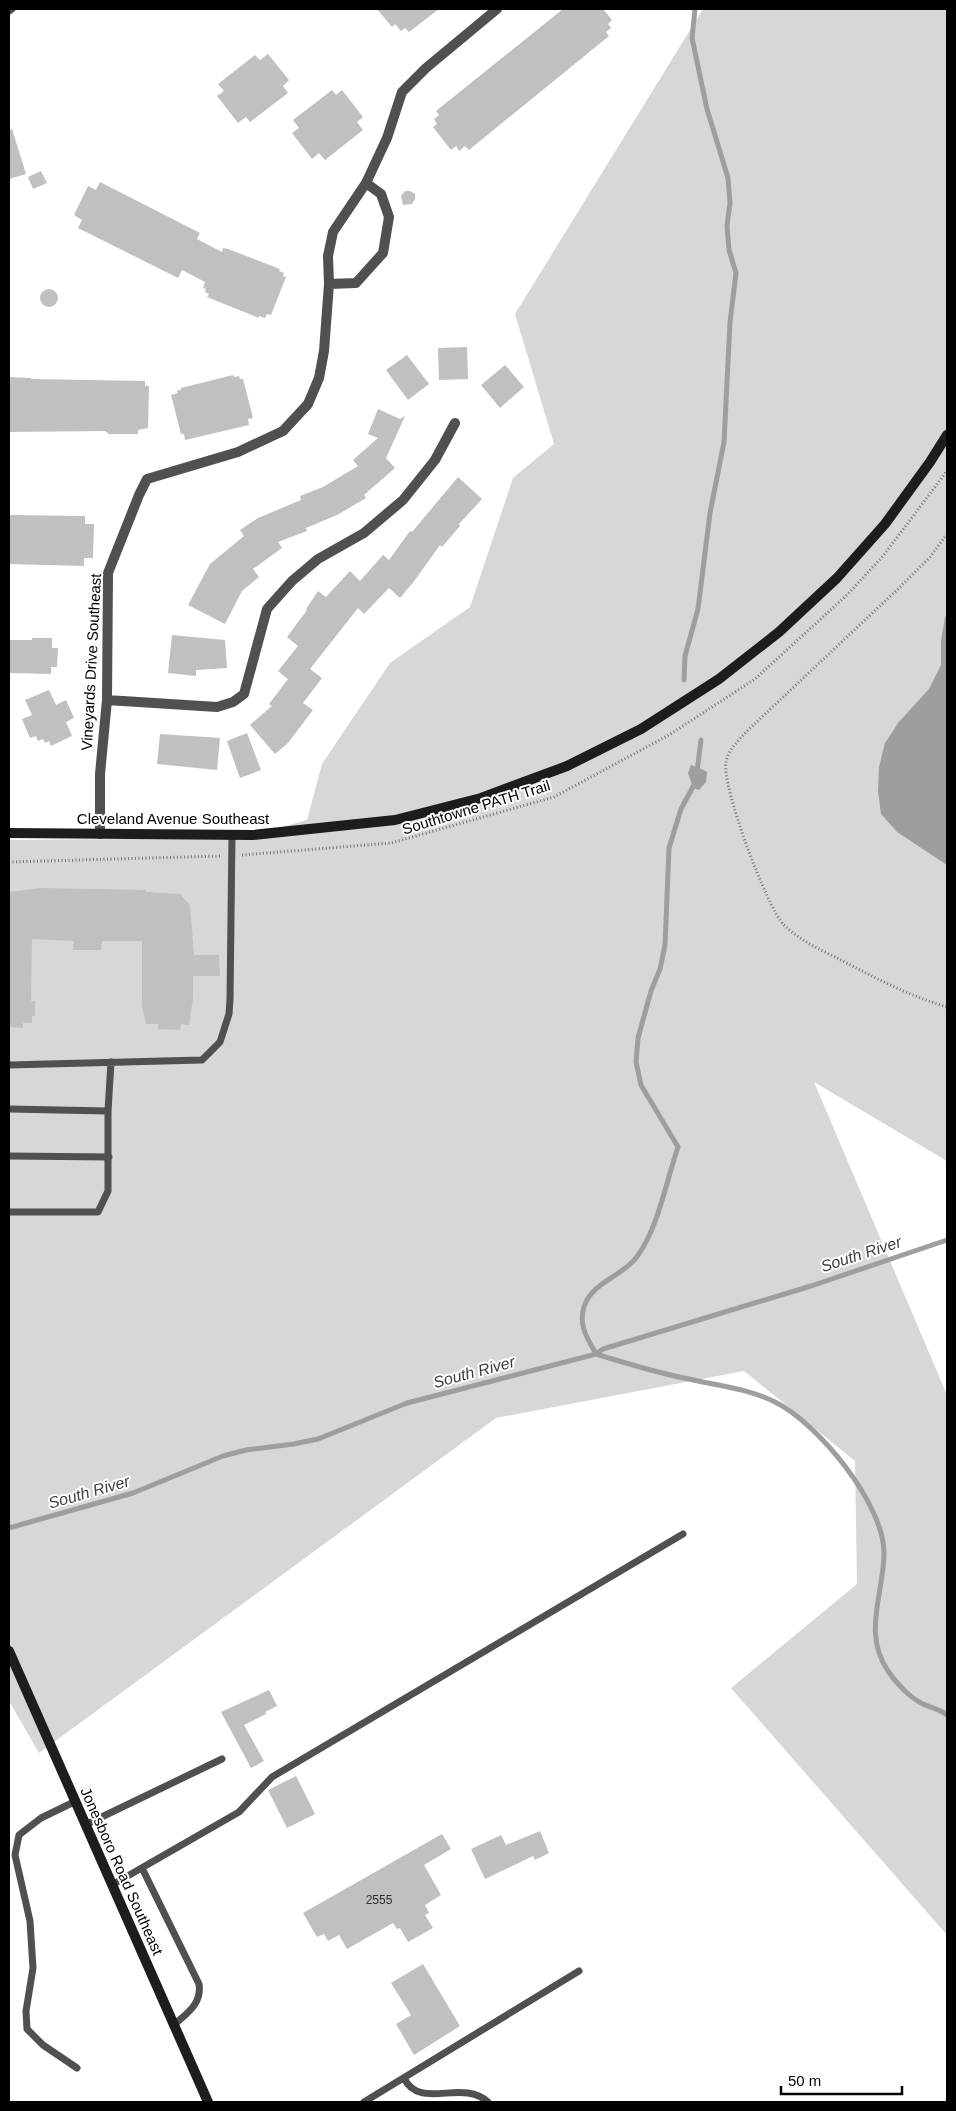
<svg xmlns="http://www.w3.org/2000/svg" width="956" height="2111" font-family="Helvetica,sans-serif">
<rect width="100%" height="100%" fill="#fff"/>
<path fill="#d7d7d7" d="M703 9H947V1161L814 1082 947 1395V1935L731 1688 857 1584 855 1461 744 1371 496 1418 39 1753 9 1701V840L242 838 307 820 322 764 390 663 470 607 513 478 554 444 515 314Z"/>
<path fill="#9e9e9e" d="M947 615V865L897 832 881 814 878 791 879 767 885 743 898 723 929 689 941 665V641L945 617Z
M691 765 704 770 707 772 706 782 699 790 693 788 688 773Z"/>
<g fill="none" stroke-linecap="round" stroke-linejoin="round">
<path stroke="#9e9e9e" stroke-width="5" d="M684 680 685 656 698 609 710 513 724 442 730 322 736 273 729 250 727 226 730 203 728 178 707 109 692 38 695 9
M697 772 701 740
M695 783 681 809 669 848 665 945 660 969 651 991 638 1038 636 1062 641 1085 678 1147C666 1182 658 1229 636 1258 621 1277 591 1283 584 1307 578 1326 588 1339 596 1354 625 1363 654 1372 684 1378 714 1385 747 1388 775 1402 818 1423 884 1504 884 1553 884 1593 862 1633 888 1671 896 1683 910 1698 923 1704 931 1708 940 1709 947 1715
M9 1528 133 1493 223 1456 246 1450 294 1444 318 1439 407 1403 596 1354 603 1349 811 1286 947 1240"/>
</g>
<path fill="#c0c0c0" d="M377 9H439L409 32 405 28 401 31 395 24 392 27Z
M563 9H603L612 20 608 24 611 28 606 32 609 36 469 150 465 146 459 151 456 146 451 150 433 127 437 124 434 119 439 115 436 111Z
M268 54 289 80 283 86 288 93 250 122 246 117 238 123 217 96 224 91 218 84 255 55 260 60Z
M332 90 336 95 342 90 363 117 357 122 363 130 325 160 319 153 312 159 292 133 299 128 293 120Z
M12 129 26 174 9 179V130Z
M41 171 47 183 33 189 28 177Z
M100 182 200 233 197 239 222 252 223 248 228 249 280 269 279 271 284 273 283 276 286 277 271 315 267 314 265 318 259 316V318L207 297 209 294 205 292 206 289 203 288 205 282 182 270 178 278 78 228 82 220 74 215 88 186 96 190Z
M405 191H410L415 194V199L412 204 403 205 401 196Z
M40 298a9 9 0 1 1 18 0a9 9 0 1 1-18 0Z
M467 347 468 379 439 380 438 348Z
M407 355 429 384 408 400 386 370Z
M505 365 524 387 500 408 481 385Z
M233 375 234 377 239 376 240 379H243L253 418 248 419 249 425 185 440 184 434H181L171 395 178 393 177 390H181V388Z
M9 377 31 378V379L145 381V386H149L148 428 138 430V434H109L105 431 9 432Z
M378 409 400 419 405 416 386 458 395 468 364 495 366 498 337 515 306 528 307 531 278 542 282 548 253 569 259 577 242 591 225 624 188 605 210 564 244 536 240 530 258 518 301 500 300 496 323 487 358 466 353 460 378 438 368 434Z
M458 477 482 499 459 524 460 526 442 547 440 545 415 580 400 598 389 588 364 614 358 608 310 669 322 678 303 703 313 710 288 743 275 754 250 725 272 706 269 704 288 679 278 671 298 646 287 637 307 610 306 609 318 591 326 597 350 571 360 581 383 555 389 560 410 531 412 532Z
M9 515 85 516V524H94L93 558H84V566L9 564Z
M172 635 225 640 227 668 196 670V676L168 673Z
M32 638H52V648H58L57 667H51V674L9 673V640H32Z
M49 690 56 705 66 700 74 718 66 722 72 736 51 746 49 741 45 743 43 739 38 741 36 736 30 738 22 719 32 715 25 700Z
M247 733 261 770 240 778 227 741Z
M160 734 220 738 217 770 157 764Z
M40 888 146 890V892L180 894 190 905 194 955H219L220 976H193V998L189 1025 181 1024 180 1030 158 1029V1024H146L142 1006V941H102L101 950H73L74 941 32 939 31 1001H35V1016H32V1023H23V1028L10 1027 9 892Z
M269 1690 277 1706 265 1712 266 1714 244 1725 264 1761 251 1768 221 1712Z
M296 1776 315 1814 287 1828 268 1790Z
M540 1831 549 1853 535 1860 533 1856 485 1879 471 1849 501 1835 506 1845Z
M442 1834 451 1849 424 1865 441 1895 425 1905 429 1913 425 1915 433 1928 408 1942 400 1928 397 1929 393 1923 347 1949 339 1935 328 1941 324 1934 317 1937 303 1913Z
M423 1964 460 2026 414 2055 396 2024 411 2015 391 1983Z"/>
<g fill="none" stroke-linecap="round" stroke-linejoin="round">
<path stroke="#727272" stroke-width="3" stroke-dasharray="1 2.5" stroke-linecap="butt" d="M947 534 930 557 899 588 747 731C739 740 728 750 726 762 721 785 767 908 784 925 800 941 823 951 843 961 877 979 910 996 947 1007
M242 855 391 843 554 797 669 735 755 679 848 594 883 556 947 471
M9 862 221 856"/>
<path stroke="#505050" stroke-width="7" d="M9 11 12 9
M9 1065 202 1060 220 1042 229 1014 230 999 232 835
M9 1109 108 1111
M9 1156 109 1157
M9 1212H98L108 1191V1111L111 1062
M74 1802 41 1818 19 1835 15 1855 30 1921 33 1968 26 2011 27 2029 43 2045 77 2068
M85 1825 222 1759
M142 1868 199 1984C202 2004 187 2013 174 2025
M112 1885 239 1812 272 1777 683 1534
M404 2078C420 2111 462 2078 488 2102
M364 2102 579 1971"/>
<path stroke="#505050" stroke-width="10" d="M329 284 356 283 383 253 389 217 381 194 366 183
M107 700 217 707 233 702 244 694 267 609 292 581 318 559 364 533 403 500 435 460 455 423
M100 834V774L107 700 108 573 139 495 147 479 238 452 283 431 308 404 319 378 324 351 329 284 328 256 333 232 366 183 387 138 402 92 426 68 497 9"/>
<path stroke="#1d1d1d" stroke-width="10" d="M9 833 253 835 395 820 481 798 567 766 641 729 719 679 779 632 837 578 885 524 930 462 947 435
M9 1651 208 2102"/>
</g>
<g text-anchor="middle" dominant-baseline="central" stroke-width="4" stroke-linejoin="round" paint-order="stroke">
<g font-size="12" fill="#303030">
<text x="379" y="1900">2555</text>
</g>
<g font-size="15" fill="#000" stroke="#fff">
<text transform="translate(91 662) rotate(-87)">Vineyards Drive Southeast</text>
<text transform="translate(476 807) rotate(-17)">Southtowne PATH Trail</text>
<text x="173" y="818">Cleveland Avenue Southeast</text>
<text transform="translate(122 1871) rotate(66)">Jonesboro Road Southeast</text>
</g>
<g font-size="16" font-style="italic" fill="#3f3f3f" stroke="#fff">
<text transform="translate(861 1254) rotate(-18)">South River</text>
<text transform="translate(474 1372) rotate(-15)">South River</text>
<text transform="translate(89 1492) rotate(-16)">South River</text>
</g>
</g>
<rect width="956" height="2111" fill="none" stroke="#000000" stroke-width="20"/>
<path d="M781 2086v8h121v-8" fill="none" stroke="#000000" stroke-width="2.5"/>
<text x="788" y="2086" font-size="15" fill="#000000" stroke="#ffffff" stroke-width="4" paint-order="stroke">50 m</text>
</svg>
